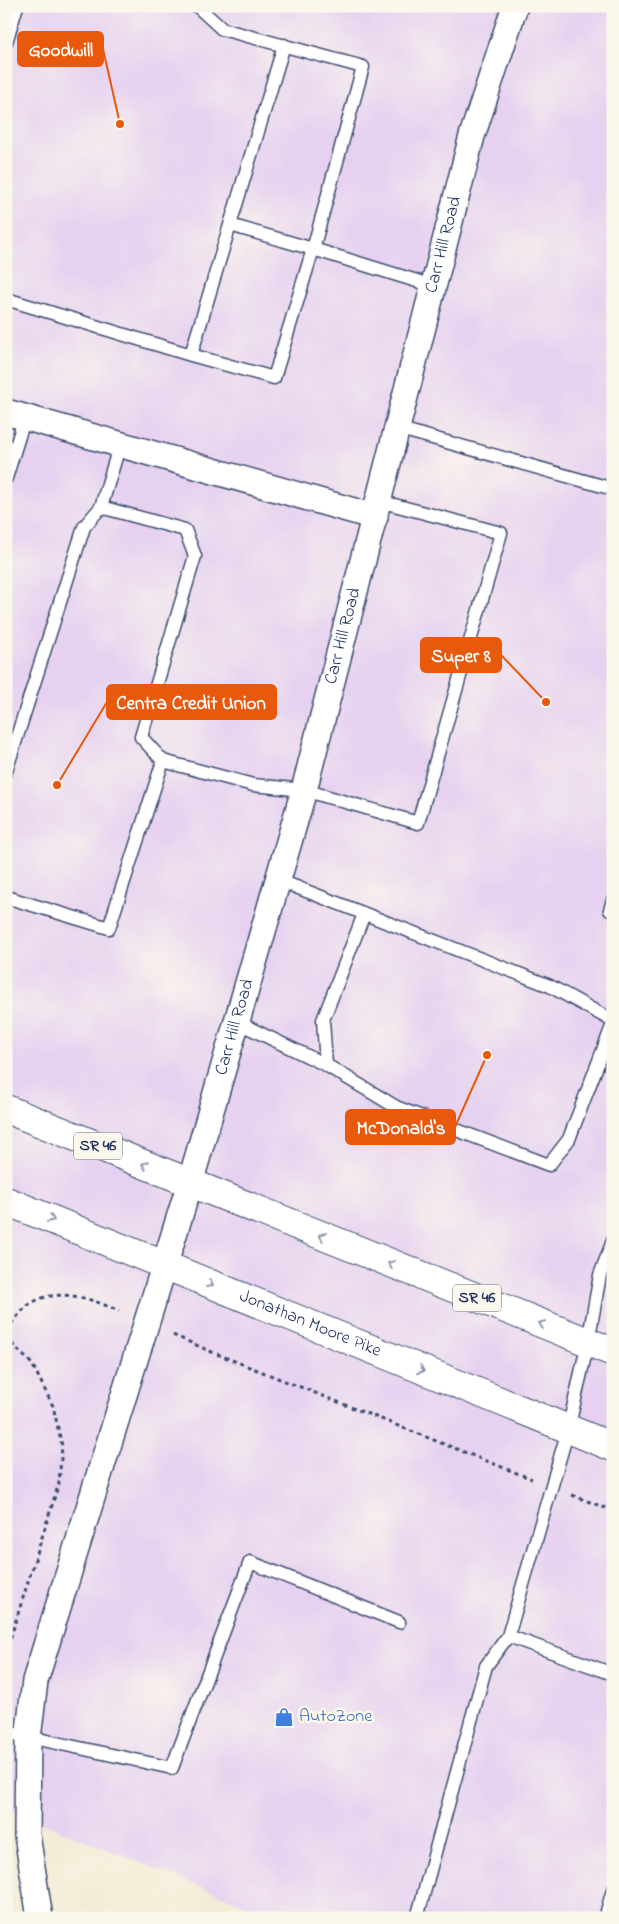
<svg xmlns="http://www.w3.org/2000/svg" width="619" height="1924" font-family="'Indie Flower',sans-serif">
<rect width="100%" height="100%" fill="#fbf7ec"/>
<filter id="ink" filterUnits="userSpaceOnUse"><feTurbulence type="fractalNoise" baseFrequency=".02" numOctaves="2"/><feDisplacementMap in="SourceGraphic" scale="10" xChannelSelector="R" yChannelSelector="G"/><feConvolveMatrix kernelMatrix="1 2 1 2 8 2 1 2 1" color-interpolation-filters="sRGB"/></filter>
<filter id="wash" filterUnits="userSpaceOnUse"><feTurbulence type="fractalNoise" baseFrequency=".0096" numOctaves="4" result="noise"/><feDisplacementMap in="SourceGraphic" scale="20" xChannelSelector="R" yChannelSelector="G"/><feGaussianBlur stdDeviation="1.12" result="paint"/><feColorMatrix in="noise" values="0 0 0 0 0 0 0 0 0 0 0 0 0 0 0 0 0 1.4 0 .05"/><feComposite in="paint" operator="in"/></filter>
<g filter="url(#wash)">
<rect width="100%" height="100%" fill="#f3ecd6"/>
<path fill="#e6d2f0" d="M6 6H613V1918H279L6 1809Z"/>
</g>
<g filter="url(#ink)">
<g fill="none" stroke-linecap="round" stroke-linejoin="round">
<g stroke="#3b4b70" stroke-width="15">
<path id="lane" d="M197 6 222 29 363 67 313 249 230 225
M6 42 17 6
M6 299 191 355 274 378 313 249 433 286
M191 355 284 45
M397 428 613 489
M6 478 25 417
M101 507 185 530 195 556 141 737 163 761
M6 771 84 527 101 507 120 444
M278 880 550 986 613 1021
M6 897 109 928 163 761 253 785 304 790 418 823 501 533 379 501
M613 900 610 910 613 911
M237 1022 326 1065 396 1107 549 1165 569 1139 613 1024
M326 1065 323 1020 364 914
M613 1241 600 1275 588 1342 568 1430 508 1636 613 1674
M6 1732 172 1768 250 1562 399 1622
M417 1918 486 1666 508 1636
M605 1918 613 1890"/>
</g>
<g stroke="#3b4b70" stroke-width="28">
<g id="street">
<path d="M6 412 375 517"/>
<path id="s1" d="M40 1918 27 1835 28 1738 35 1681 190 1183 304 790 472 136 515 6"/>
</g>
</g>
<g stroke="#3b4b70" stroke-width="30">
<g id="highway">
<path d="M6 1109 613 1352"/>
<path id="s2" d="M6 1201 613 1447"/>
</g>
</g>
<path stroke="#3b4b70" stroke-width="3" stroke-dasharray="4 4" stroke-linecap="butt" d="M6 1330C12 1323 18 1315 24 1309 51 1284 90 1298 119 1311
M173 1335 212 1352 532 1479
M6 1338 32 1364 53 1406 62 1446 59 1483 6 1652
M572 1495 613 1511"/>
<use href="#lane" stroke="#fff" stroke-width="12"/>
<use href="#street" stroke="#fff" stroke-width="25"/>
<use href="#highway" stroke="#fff" stroke-width="28"/>
</g>
<defs><path id="oneway-chevron" d="M-2-3.5L2.5 0L-2 3.5" fill="none" stroke-width="1.6" stroke-linecap="round" stroke-linejoin="round" transform="scale(1.25)"/></defs>
<g stroke="#8d97ae">
<use href="#oneway-chevron" transform="translate(145 1165) rotate(-158)"/>
<use href="#oneway-chevron" transform="translate(51 1219) rotate(23)"/>
<use href="#oneway-chevron" transform="translate(322 1236) rotate(-158)"/>
<use href="#oneway-chevron" transform="translate(391 1264) rotate(-158)"/>
<use href="#oneway-chevron" transform="translate(210 1284) rotate(22)"/>
<use href="#oneway-chevron" transform="translate(542 1324) rotate(-158)"/>
<use href="#oneway-chevron" transform="translate(421 1370) rotate(22)"/>
</g>
</g>
<defs>
<g id="shop-bare" transform="scale(1.5)"><path d="M-5-2.5h2.3a2.7 3.5 0 0 1 5.4 0H5L5.5 6h-11ZM-1.5-2.5h3a1.5 2.3 0 0 0-3 0Z" fill="#3f7fe0" stroke="#fbf7ec" stroke-width="2.5" paint-order="stroke"/></g>
</defs>
<g fill-rule="evenodd">
<use href="#shop-bare" x="284" y="1717"/>
</g>
<g text-anchor="middle" dominant-baseline="central" stroke-width="5" stroke-linejoin="round" paint-order="stroke">
<g fill="#fbf7ec" stroke="#5e6b89" stroke-width="1">
<rect x="74" y="1132.5" width="48" height="27" rx="4"/>
<rect x="453" y="1284.5" width="48" height="27" rx="4"/>
</g>
<g font-size="16" font-weight="bold" fill="#1b2f5e">
<text x="98" y="1146">SR 46</text>
<text x="477" y="1298">SR 46</text>
</g>
<g font-size="18" fill="#1b2f5e" stroke="#fbf7ec">
<text stroke="none"><textPath href="#s1" startOffset="1732">Carr Hill Road</textPath></text>
<text stroke="none"><textPath href="#s1" startOffset="1328">Carr Hill Road</textPath></text>
<text stroke="none"><textPath href="#s1" startOffset="922">Carr Hill Road</textPath></text>
<text stroke="none"><textPath href="#s2" startOffset="328">Jonathan Moore Pike</textPath></text>
</g>
<g font-size="18" fill="#366cbe" stroke="#fbf7ec" text-anchor="start">
<text x="299" y="1717">AutoZone</text>
</g>
</g>
<path fill="none" stroke="#e8590c" stroke-width="2" d="M120 124L103 49M546 702L501 655M57 785L107 702M487 1055L455 1127"/>
<g fill="#e8590c" stroke="#fbf7ec" stroke-width="2">
<circle cx="120" cy="124" r="5"/>
<circle cx="546" cy="702" r="5"/>
<circle cx="57" cy="785" r="5"/>
<circle cx="487" cy="1055" r="5"/>
</g>
<g fill="#e8590c" stroke="#e8590c" stroke-width="2">
<rect x="18" y="32" width="85" height="34" rx="5"/>
<rect x="421" y="638" width="80" height="34" rx="5"/>
<rect x="107" y="685" width="169" height="34" rx="5"/>
<rect x="346" y="1110" width="109" height="34" rx="5"/>
</g>
<g font-size="19" text-anchor="middle" font-weight="bold" fill="#fff">
<text x="61" y="56">Goodwill</text>
<text x="461" y="662">Super 8</text>
<text x="191" y="709">Centra Credit Union</text>
<text x="401" y="1134">McDonald's</text>
</g>
<rect width="619" height="1924" fill="none" stroke="#fbf7ec" stroke-width="25"/>
</svg>
